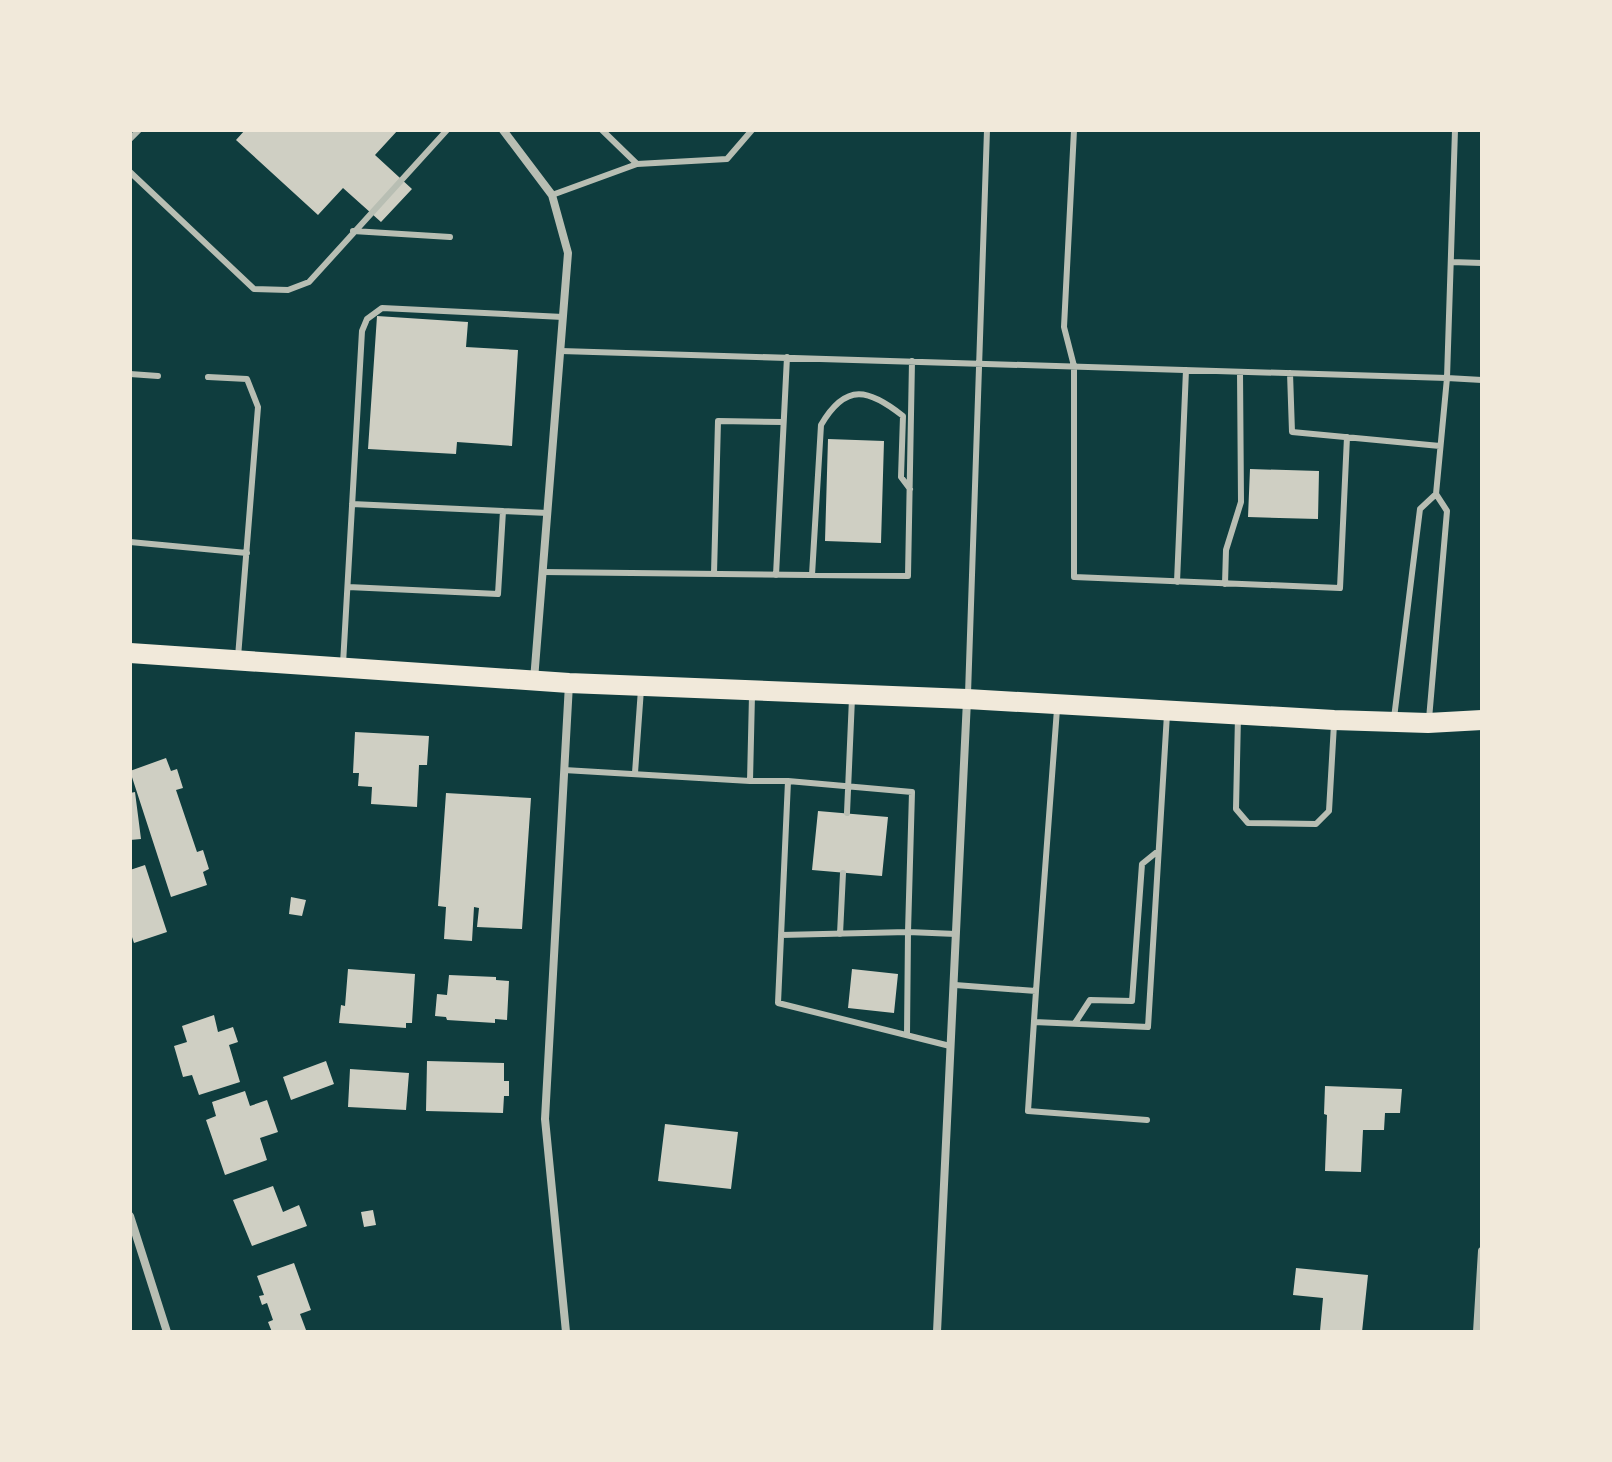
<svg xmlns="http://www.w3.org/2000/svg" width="1612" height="1462" font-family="'PT Serif',serif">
<rect width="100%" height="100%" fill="#0f3d3e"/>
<path fill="#cfcfc3" d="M245 130H398L375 155 412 189 381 222 343 188 318 215 236 140Z
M377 316 468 322 466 347 518 350 512 446 457 442 456 454 368 449Z
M828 439 884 441 881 543 825 541Z
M1250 469 1319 471 1318 519 1248 517Z
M355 732 429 736 427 765H419L417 807 371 804 372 787 358 786 359 773H353Z
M166 758 171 771 177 769 183 788 176 790 197 852 203 850 209 869 203 872 207 885 171 897 130 771Z
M135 792 141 839 130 840V793Z
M446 793 531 798 522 929 477 927 479 908 474 907 472 941 444 939 446 907 438 906Z
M818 811 888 817 882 876 812 870Z
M145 865 167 932 134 943 130 931V870Z
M291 897 306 900 302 916 289 914Z
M348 969 415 974 412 1023H406V1028L339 1023 341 1005 345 1006Z
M852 969 898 974 894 1013 848 1008Z
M449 975 496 977V980L509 981 507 1020 495 1019V1023L447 1020 446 1017 435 1016 437 994 447 995Z
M214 1015 218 1032 233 1027 238 1042 229 1045 240 1082 199 1095 192 1075 183 1077 174 1046 187 1042 182 1026Z
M326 1061 334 1084 291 1100 283 1077Z
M427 1061 504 1063V1081H509V1096H504L503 1113 426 1111Z
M350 1069 409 1073 406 1110 348 1107Z
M1325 1086 1402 1089 1400 1113H1385L1384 1130H1363L1361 1172 1325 1171 1327 1115 1324 1114Z
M245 1091 250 1106 267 1100 278 1132 260 1138 267 1160 225 1175 206 1120 216 1116 212 1102Z
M665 1124 738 1132 731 1189 658 1181Z
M273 1186 283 1212 299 1205 307 1226 252 1246 233 1200Z
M373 1210 376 1225 364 1227 361 1212Z
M294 1263 311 1310 300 1314 306 1330 272 1332 268 1322 273 1320 267 1303 262 1305 259 1296 264 1295 257 1276Z
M1296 1268 1368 1275 1362 1332 1320 1331 1323 1298 1293 1295Z"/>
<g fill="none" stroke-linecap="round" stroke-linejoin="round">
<path stroke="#b8beb3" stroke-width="6" d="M1074 130 1064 327 1074 366V577L1340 588 1347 437
M130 139 139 130
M637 164 727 159 752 130
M130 172 254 289 288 290 309 282 447 130
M552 195 637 164 602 130
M353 231 450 237
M1451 262 1482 263
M561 351 1447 378 1455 130
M1290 373 1292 432 1440 446
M130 374 158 376
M208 377 247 379 258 407 238 657
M1436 494 1447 378 1482 380
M503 511 548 513
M130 542 247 553
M543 572 908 576 912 361
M714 574 718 421 783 422
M776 575 787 357
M812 575 821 425C846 382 869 389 903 416L901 477 910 489
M1177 582 1186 370
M1225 584 1226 550 1241 502 1240 372
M348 587 498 594 503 511 352 504
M343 664 362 331 367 319 382 308 563 317
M968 694 987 130
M752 695 750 781H788
M1238 716 1236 809 1248 823 1316 824 1329 811 1334 724
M1394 718 1420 509 1436 494 1447 511 1429 719
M564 770 750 781
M635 773 641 689
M847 813 852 698
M840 934 843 873
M781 935 908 932 907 1035
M955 985 1036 991 1057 709
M1036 991 1028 1111 1147 1120
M1034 1022 1148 1027 1167 714
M1075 1023 1090 1000 1132 1001 1142 864 1158 851
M950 1046 778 1003 788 781 912 792 908 932 956 934"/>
<path stroke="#b8beb3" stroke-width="8" d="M503 130 552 195 568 253 534 680
M130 1216 167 1332
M566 1332 545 1119 569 684
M937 1332 967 700
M1477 1332 1482 1251"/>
<path stroke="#f1e9da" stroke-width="20" d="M130 653 569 683 967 699 1334 720 1428 723 1482 720"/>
</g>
<rect width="1612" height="1462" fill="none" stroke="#f1e9da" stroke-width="264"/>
</svg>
